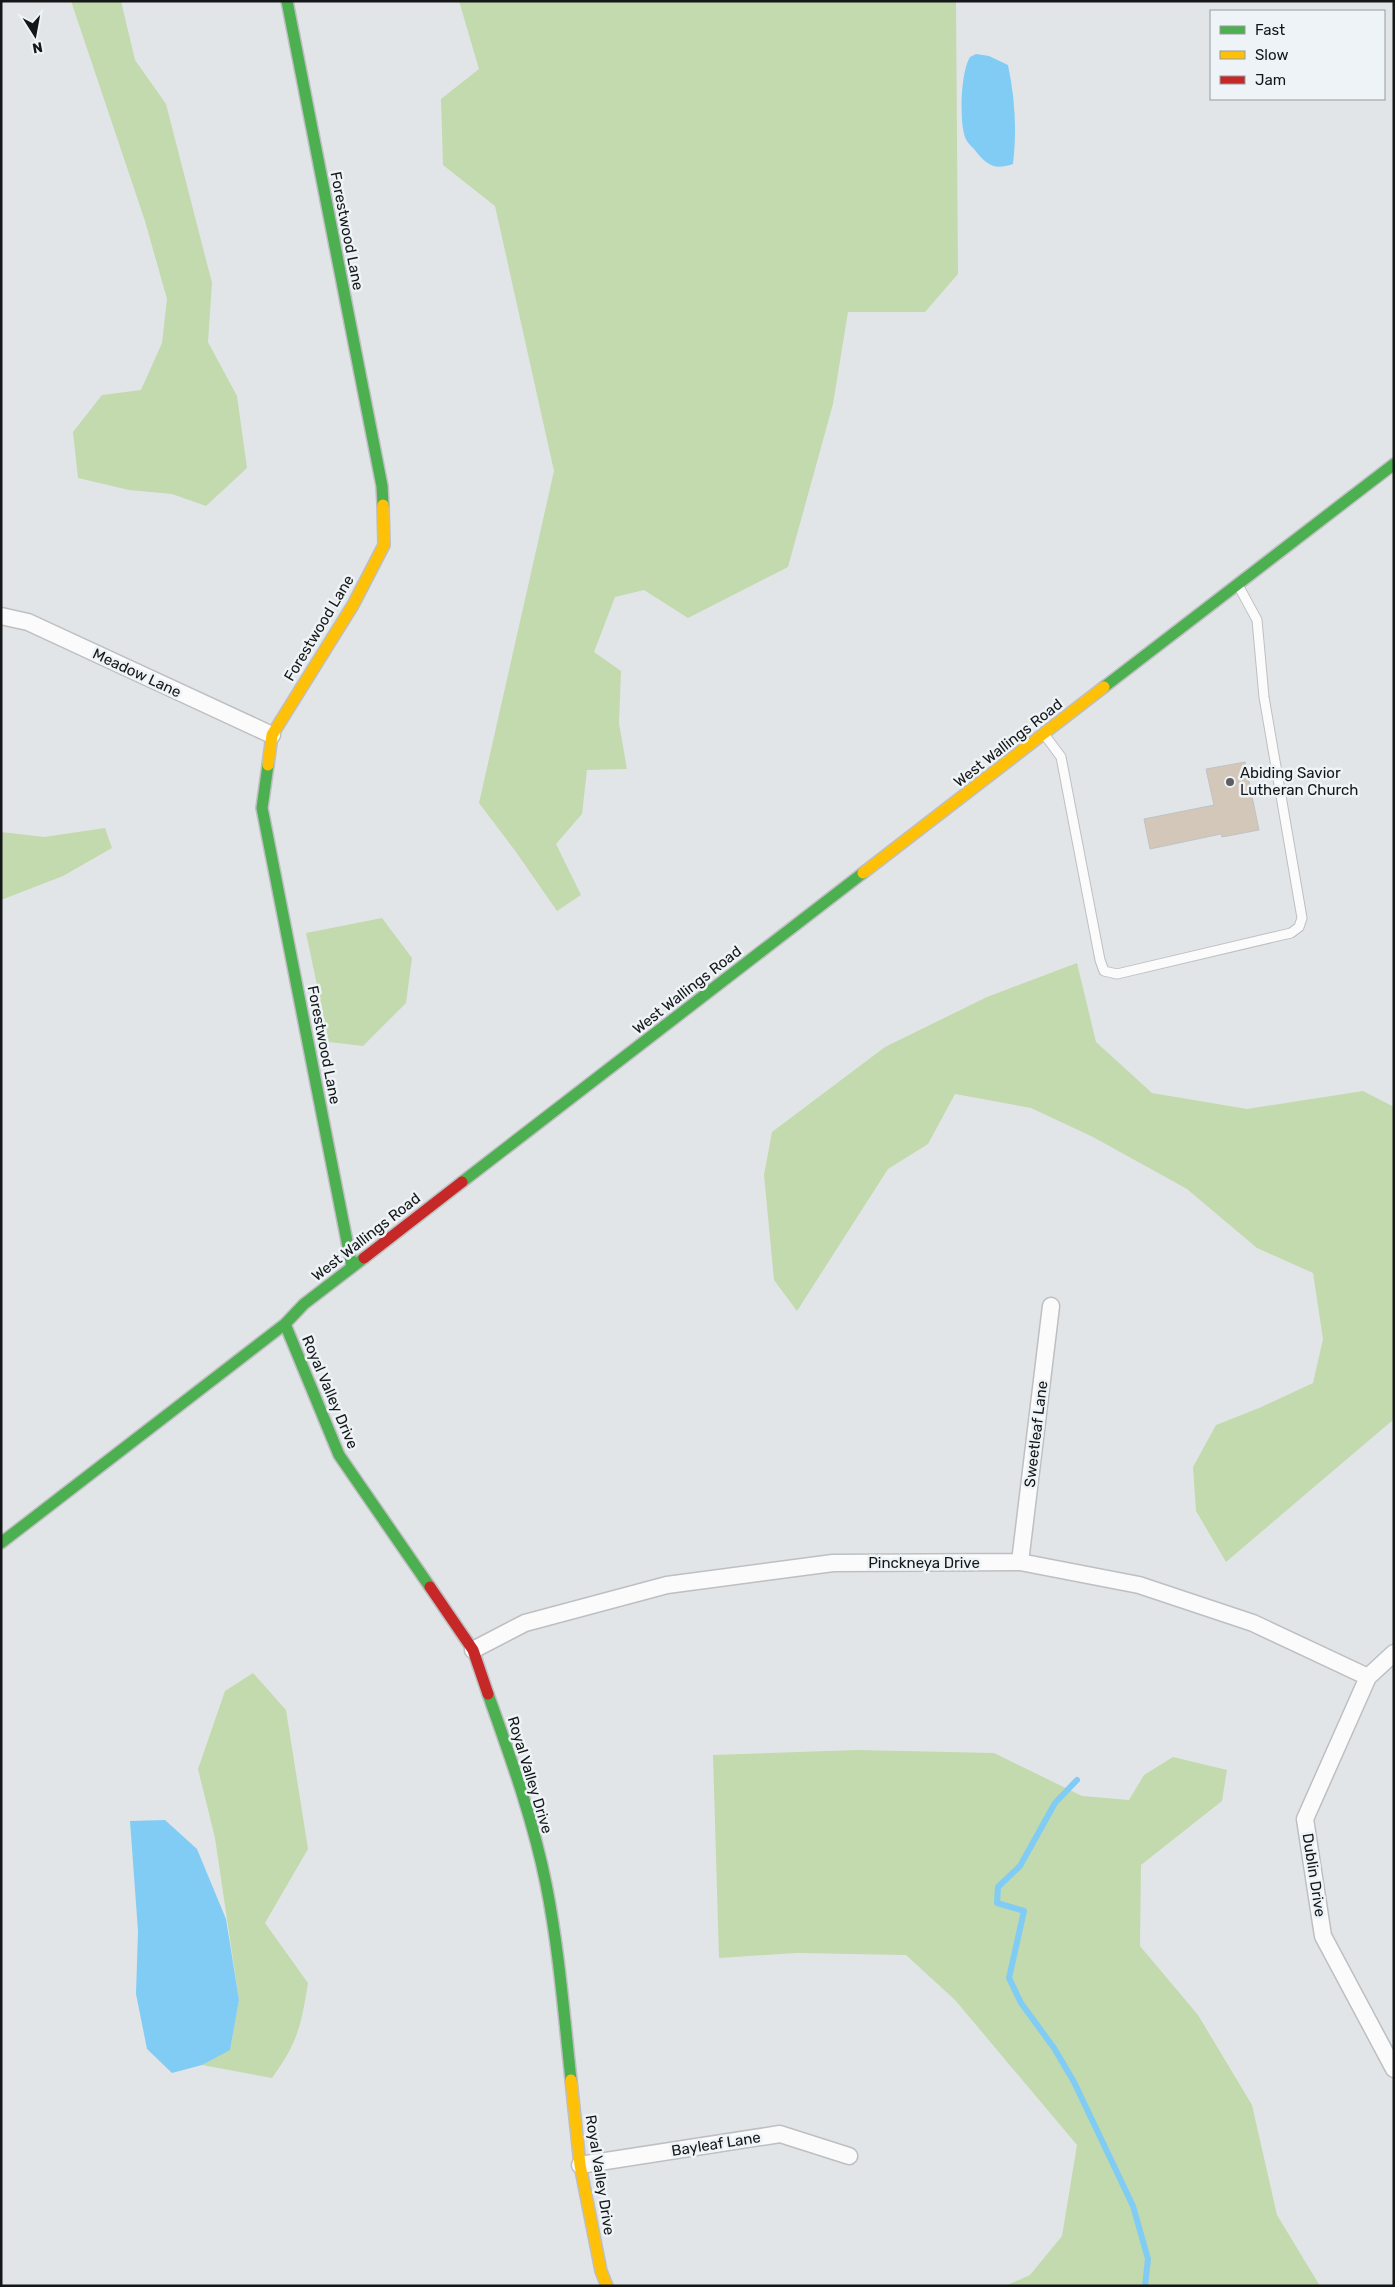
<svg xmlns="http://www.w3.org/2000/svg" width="1395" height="2287" font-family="Rubik,sans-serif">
<rect width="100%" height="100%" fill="#e2e5e8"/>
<path fill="#c2daad" d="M71 1H121L135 60 166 104 212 283 208 342 237 396 247 468 206 506 172 494 129 490 78 478 73 432 102 395 141 390 162 343 167 299 145 221Z
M459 1H956L958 274 925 312H848L833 404 788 567 688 618 644 590 615 597 594 652 621 671 619 723 627 769 587 770 582 814 556 844 581 895 557 911 516 852 479 803 554 471 495 206 443 165 441 99 479 69Z
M105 828 112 848 63 876 1 900V832L44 837Z
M382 918 412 958 406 1003 363 1046 329 1042 306 933Z
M1077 963 1096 1042 1152 1093 1247 1109 1363 1091 1394 1107V1419L1226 1562 1196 1511 1193 1467 1216 1425 1259 1408 1313 1383 1323 1339 1313 1273 1257 1248 1187 1189 1093 1137 1031 1108 955 1094 928 1144 888 1169 797 1311 774 1280 764 1175 772 1132 885 1047 987 997Z
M253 1673 286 1710 308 1849 265 1923 308 1983C301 2026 298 2042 272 2078L202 2065 230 2049 239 2000 215 1838 198 1769 225 1691Z
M857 1750 994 1753 1082 1796 1129 1800 1144 1775 1173 1757 1227 1770 1222 1801 1141 1865 1140 1946 1198 2015 1252 2105 1277 2215 1320 2286H1005L1030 2275 1062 2236 1077 2145 955 2000 906 1955 797 1953 719 1958 713 1755Z"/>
<path fill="#81ccf4" d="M976 54 989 56 1008 65C1015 98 1017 130 1013 164 993 171 986 164 974 149 971 146 966 141 965 137 959 120 961 71 970 57Z
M165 1820 197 1849 226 1919 239 2000 230 2050 202 2065 172 2073 147 2049 136 1994 138 1931 130 1821Z"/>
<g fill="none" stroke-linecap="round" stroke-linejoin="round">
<path stroke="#81ccf4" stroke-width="6" d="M1077 1780 1055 1803 1020 1866 998 1887 997 1903 1024 1911 1009 1978 1021 2003 1054 2048 1074 2082 1133 2206 1148 2259 1145 2286"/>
</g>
<path fill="#d2c7b8" stroke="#c2c2c3" d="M1245 762 1259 830 1222 837 1221 834 1150 849 1144 819 1214 805 1206 769Z"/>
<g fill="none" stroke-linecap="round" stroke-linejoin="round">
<g stroke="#bdbfc1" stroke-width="11">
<path id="lane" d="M1044 734 1061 757 1100 960 1104 971 1117 974 1291 933 1299 927 1302 918 1264 697 1257 620 1238 585"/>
</g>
<g stroke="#bdbfc1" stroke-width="19">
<path id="street" d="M1 616 28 622 272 735
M1020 1562 1051 1306
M473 1650 525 1623 667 1585 833 1563 1020 1562 1139 1585 1253 1623 1368 1677
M1394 1653 1368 1677 1305 1819 1323 1936 1394 2069
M580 2165 780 2134 849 2156"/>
</g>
<g stroke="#bdbfc1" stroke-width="14">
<path id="fast" d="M287 1 382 486 383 505
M1104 687 1394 464
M268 765 262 808 352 1267
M462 1182 863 873
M285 1324 339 1455 430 1587
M1 1543 285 1324 304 1304 364 1258
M488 1694C510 1756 533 1819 546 1884 559 1949 564 2015 571 2080"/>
</g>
<g stroke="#bdbfc1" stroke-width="14">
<path id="slow" d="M268 765 272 735 353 605 384 545 383 505
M863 873 1104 687
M571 2080 580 2165 601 2271 607 2286"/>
</g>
<g stroke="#bdbfc1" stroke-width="14">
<path id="jam" d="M364 1258 462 1182
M430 1587 473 1650 488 1694"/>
</g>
<use href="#lane" stroke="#fbfbfc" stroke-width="9"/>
<use href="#street" stroke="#fbfbfc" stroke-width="16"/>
<use href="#fast" stroke="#4caf50" stroke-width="11"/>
<use href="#slow" stroke="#ffc107" stroke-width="11"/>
<use href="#jam" stroke="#c62828" stroke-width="11"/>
</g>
<circle fill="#5c5e60" stroke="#edf3f7" stroke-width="2" cx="1230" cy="782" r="5"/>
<g text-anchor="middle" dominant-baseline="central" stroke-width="5" stroke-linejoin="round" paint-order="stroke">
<g font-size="15" fill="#141617" stroke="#edf3f7">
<text transform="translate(347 231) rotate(79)">Forestwood Lane</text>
<text transform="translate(319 628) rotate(-59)">Forestwood Lane</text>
<text transform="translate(137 673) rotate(25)">Meadow Lane</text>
<text transform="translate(1008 743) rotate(-38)">West Wallings Road</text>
<text transform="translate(687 990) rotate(-38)">West Wallings Road</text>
<text transform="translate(324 1045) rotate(79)">Forestwood Lane</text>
<text transform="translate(366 1237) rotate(-38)">West Wallings Road</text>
<text transform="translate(330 1392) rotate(67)">Royal Valley Drive</text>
<text transform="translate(1036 1434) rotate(-83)">Sweetleaf Lane</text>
<text x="924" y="1563">Pinckneya Drive</text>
<text transform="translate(530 1775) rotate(73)">Royal Valley Drive</text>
<text transform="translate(1314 1875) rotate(81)">Dublin Drive</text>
<text transform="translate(716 2144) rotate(-9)">Bayleaf Lane</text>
<text transform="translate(600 2175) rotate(81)">Royal Valley Drive</text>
</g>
<g font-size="15" fill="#141617" stroke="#edf3f7" text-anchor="start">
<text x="1240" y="773">Abiding Savior<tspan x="1240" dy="17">Lutheran Church</tspan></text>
</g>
</g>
<rect width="1395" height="2287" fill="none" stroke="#141617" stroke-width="5"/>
<rect x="1210" y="10" width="175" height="90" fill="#edf3f7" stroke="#969b9d"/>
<rect x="1220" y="26" width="25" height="8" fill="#4caf50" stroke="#969b9d"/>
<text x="1255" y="35" font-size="15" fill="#141617">Fast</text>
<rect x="1220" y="51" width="25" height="8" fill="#ffc107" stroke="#969b9d"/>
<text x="1255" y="60" font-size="15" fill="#141617">Slow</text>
<rect x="1220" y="76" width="25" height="8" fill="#c62828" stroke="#969b9d"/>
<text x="1255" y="85" font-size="15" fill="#141617">Jam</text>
<g transform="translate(35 35) rotate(169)" stroke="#edf3f7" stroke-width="4" paint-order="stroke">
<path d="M0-4L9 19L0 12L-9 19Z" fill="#141617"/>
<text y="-8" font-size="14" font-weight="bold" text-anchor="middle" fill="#141617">N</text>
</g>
</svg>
